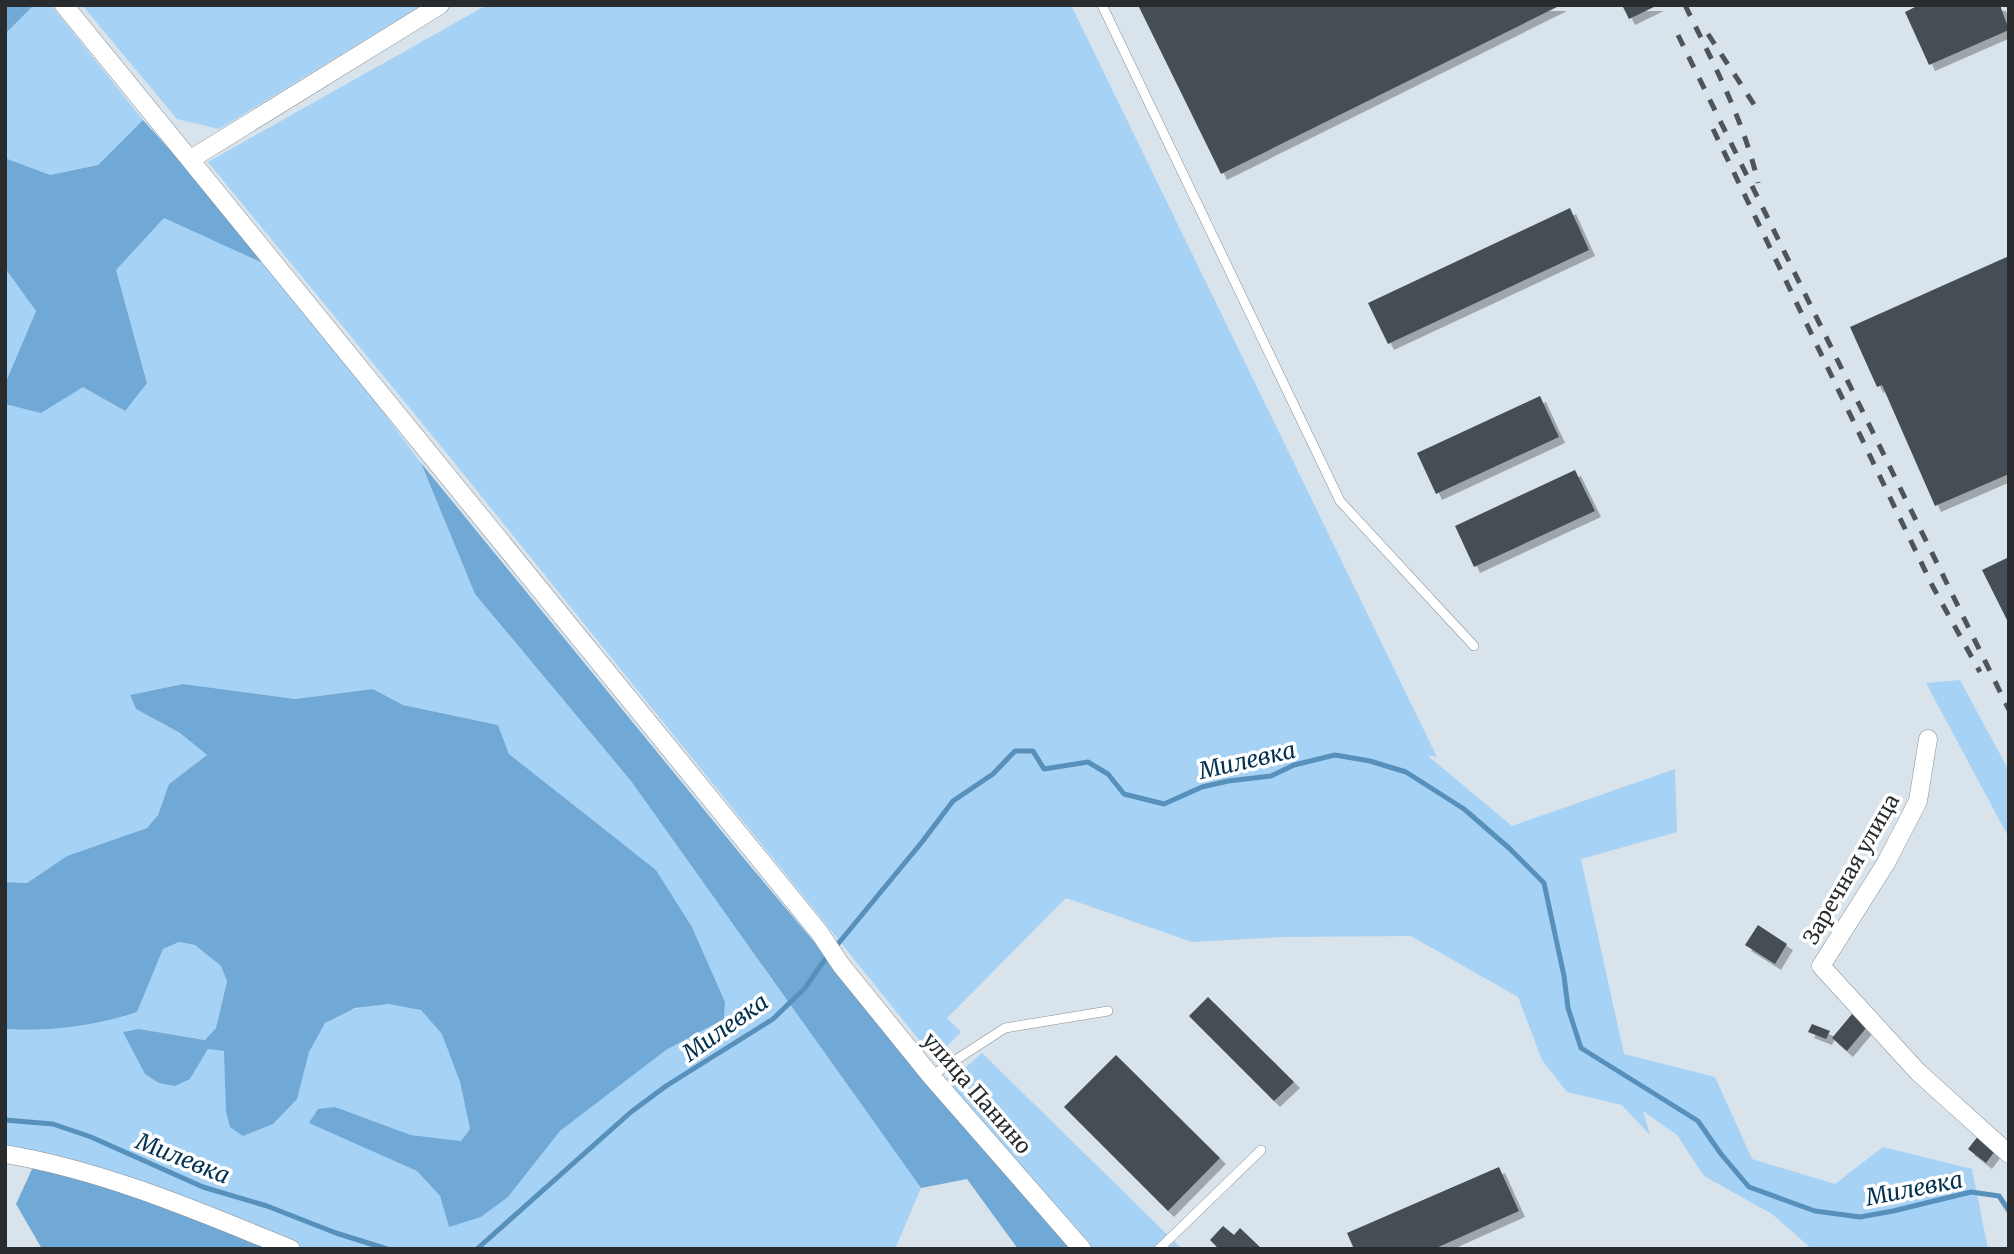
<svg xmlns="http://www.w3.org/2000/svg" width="2014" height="1254" font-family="Merriweather,serif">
<defs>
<filter id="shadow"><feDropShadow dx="6" dy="6" stdDeviation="0" flood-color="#0004"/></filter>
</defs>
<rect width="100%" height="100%" fill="#d8e3eb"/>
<path fill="#a6d2f6" d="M34 5H51L143 120 98 165 50 175 5 158V34Z
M82 5H422L219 129 177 119Z
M487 5H1071L1437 757 1427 755 1512 826 1675 769 1677 832 1581 859 1624 1054 1715 1077 1752 1159 1835 1184 1883 1147 1972 1169 1988 1249H1812L1772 1214 1704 1176 1677 1135 1643 1111 1650 1135 1622 1105 1567 1092 1542 1060 1518 997 1411 936 1284 937 1192 942 1066 898 947 1018 961 1032 939 1054 928 1051 445 451 208 162Z
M164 218 278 270 421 463 475 594 631 781 921 1188 895 1249H295L5 1152V1029C49 1032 95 1026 137 1012L163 949 179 942 195 945 221 966 227 980 216 1028 206 1040 139 1029 190 1079 208 1049 225 1051 227 1112 296 1099C303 1075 307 1044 325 1024 340 1006 402 997 422 1011 428 1016 435 1025 440 1031 455 1051 465 1104 470 1129L461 1141 411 1135 335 1107 309 1122 417 1171 440 1196 449 1226 481 1217 508 1197 560 1131 666 1050 724 1019 725 1002 692 927 656 870 509 754 498 725 403 705 373 689 295 699 183 684 130 695 136 709 180 733 207 755 169 784 158 815 147 828 67 856 27 883 5 882V404L41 412 83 386 124 411 147 382 116 270Z
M5 268 36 311 5 384Z
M1960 680 2009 771V838L1926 683Z
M982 1053 1182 1249H1073L930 1082 955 1077Z"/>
<path fill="#70a8d6" d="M5 5H34L5 34Z
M143 120 278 270 164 218 116 270 147 383 125 411 83 387 41 413 5 404V384L36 311 5 268V158L50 175 98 165Z
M421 463 746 861 1073 1249H1018L967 1179 921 1188 631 781 475 594Z
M183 684 295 699 373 689 403 705 498 725 509 754 656 870 692 927 725 1002 724 1019 666 1050 560 1131 508 1197 481 1217 449 1227 440 1196 417 1171 309 1123 318 1109 335 1107 411 1135 461 1141 470 1129 460 1082 442 1034 421 1010 389 1004 355 1008 325 1023 309 1052 297 1099 273 1124 243 1136 230 1127 226 1112 224 1051 208 1049 190 1079 175 1086 159 1083 145 1074 123 1032 139 1029 205 1040 216 1028 227 981 221 966 195 945 179 942 163 949 137 1012C95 1026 49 1032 5 1029V882L27 883 67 856 147 828 158 815 169 784 207 755 180 733 136 709 130 695Z
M38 1156 293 1249H42L16 1204Z"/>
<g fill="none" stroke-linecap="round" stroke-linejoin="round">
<path stroke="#5890bc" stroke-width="5" d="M5 1120 53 1124 91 1137 203 1187 267 1206 336 1233 387 1249
M477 1249 631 1112 666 1086 773 1019 805 988 823 962 922 842 953 801 993 774 1015 751H1033L1044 769 1088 762 1108 774 1124 794 1164 804 1202 787 1228 781 1271 776 1294 765 1335 755 1370 761 1406 772 1464 809 1509 848 1544 883 1564 976 1568 1008 1581 1048 1698 1121 1721 1154 1749 1187 1815 1211 1860 1217 1893 1211 1971 1192 1999 1196 2009 1211"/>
</g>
<path fill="#444d54" filter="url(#shadow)" d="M1138 5H1561L1221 174Z
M1622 5H1658L1629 19Z
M1919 5H2000L2009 30 1929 65 1905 12Z
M1570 208 1589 250 1388 344 1368 303Z
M2009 256V474L1935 506 1882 385 1877 387 1850 327Z
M1540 396 1559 437 1436 494 1417 453Z
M1575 470 1595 511 1474 567 1455 526Z
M2009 557V624L1982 570Z
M1758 925 1787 944 1775 964 1745 945Z
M1208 997 1294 1082 1274 1101 1189 1016Z
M1852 1014 1867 1027 1847 1051 1832 1038Z
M1812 1024 1830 1031 1826 1039 1808 1032Z
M1116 1055 1220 1158 1168 1211 1064 1107Z
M1982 1131 1995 1151 1986 1163 1968 1149Z
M1499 1167 1519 1211 1434 1249H1354L1347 1233Z
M1223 1226 1234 1235 1240 1228 1262 1249H1219L1210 1240Z"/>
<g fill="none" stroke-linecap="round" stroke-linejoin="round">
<g stroke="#869098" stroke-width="10">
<path id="service" d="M1102 5 1340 501 1474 646
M931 1076 1005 1028 1108 1011
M1159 1249 1261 1150"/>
</g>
<g stroke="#869098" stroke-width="19">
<path id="minor" d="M64 5 819 932 841 965 931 1076 1082 1249
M191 159 440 5
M1928 739 1918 801 1886 863 1821 966 1918 1072 2009 1154
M5 1154C105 1171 198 1211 291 1249"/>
</g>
<use href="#service" stroke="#fff" stroke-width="9"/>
<use href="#minor" stroke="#fff" stroke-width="18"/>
<path stroke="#4f5459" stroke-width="5" stroke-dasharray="12 12" stroke-linecap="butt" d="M1685 5C1713 63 1744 120 1758 183
M1708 34 1759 112
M1678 35 2009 710
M1713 129 1933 587 1980 672"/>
</g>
<g text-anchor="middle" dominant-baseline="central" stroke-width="7" stroke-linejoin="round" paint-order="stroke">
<g font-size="21" fill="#282c2f" stroke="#fff">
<text transform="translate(1851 869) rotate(-60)">Заречная улица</text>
<text transform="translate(977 1093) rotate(49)">улица Панино</text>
</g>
<g font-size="23" font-style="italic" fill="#033150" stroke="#fff">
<text transform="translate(1247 760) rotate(-13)">Милевка</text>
<text transform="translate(725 1027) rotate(-35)">Милевка</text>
<text transform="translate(183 1158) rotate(22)">Милевка</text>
<text transform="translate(1914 1188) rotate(-11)">Милевка</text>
</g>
</g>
<rect width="2014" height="1254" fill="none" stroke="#282c2f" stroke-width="14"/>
</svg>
